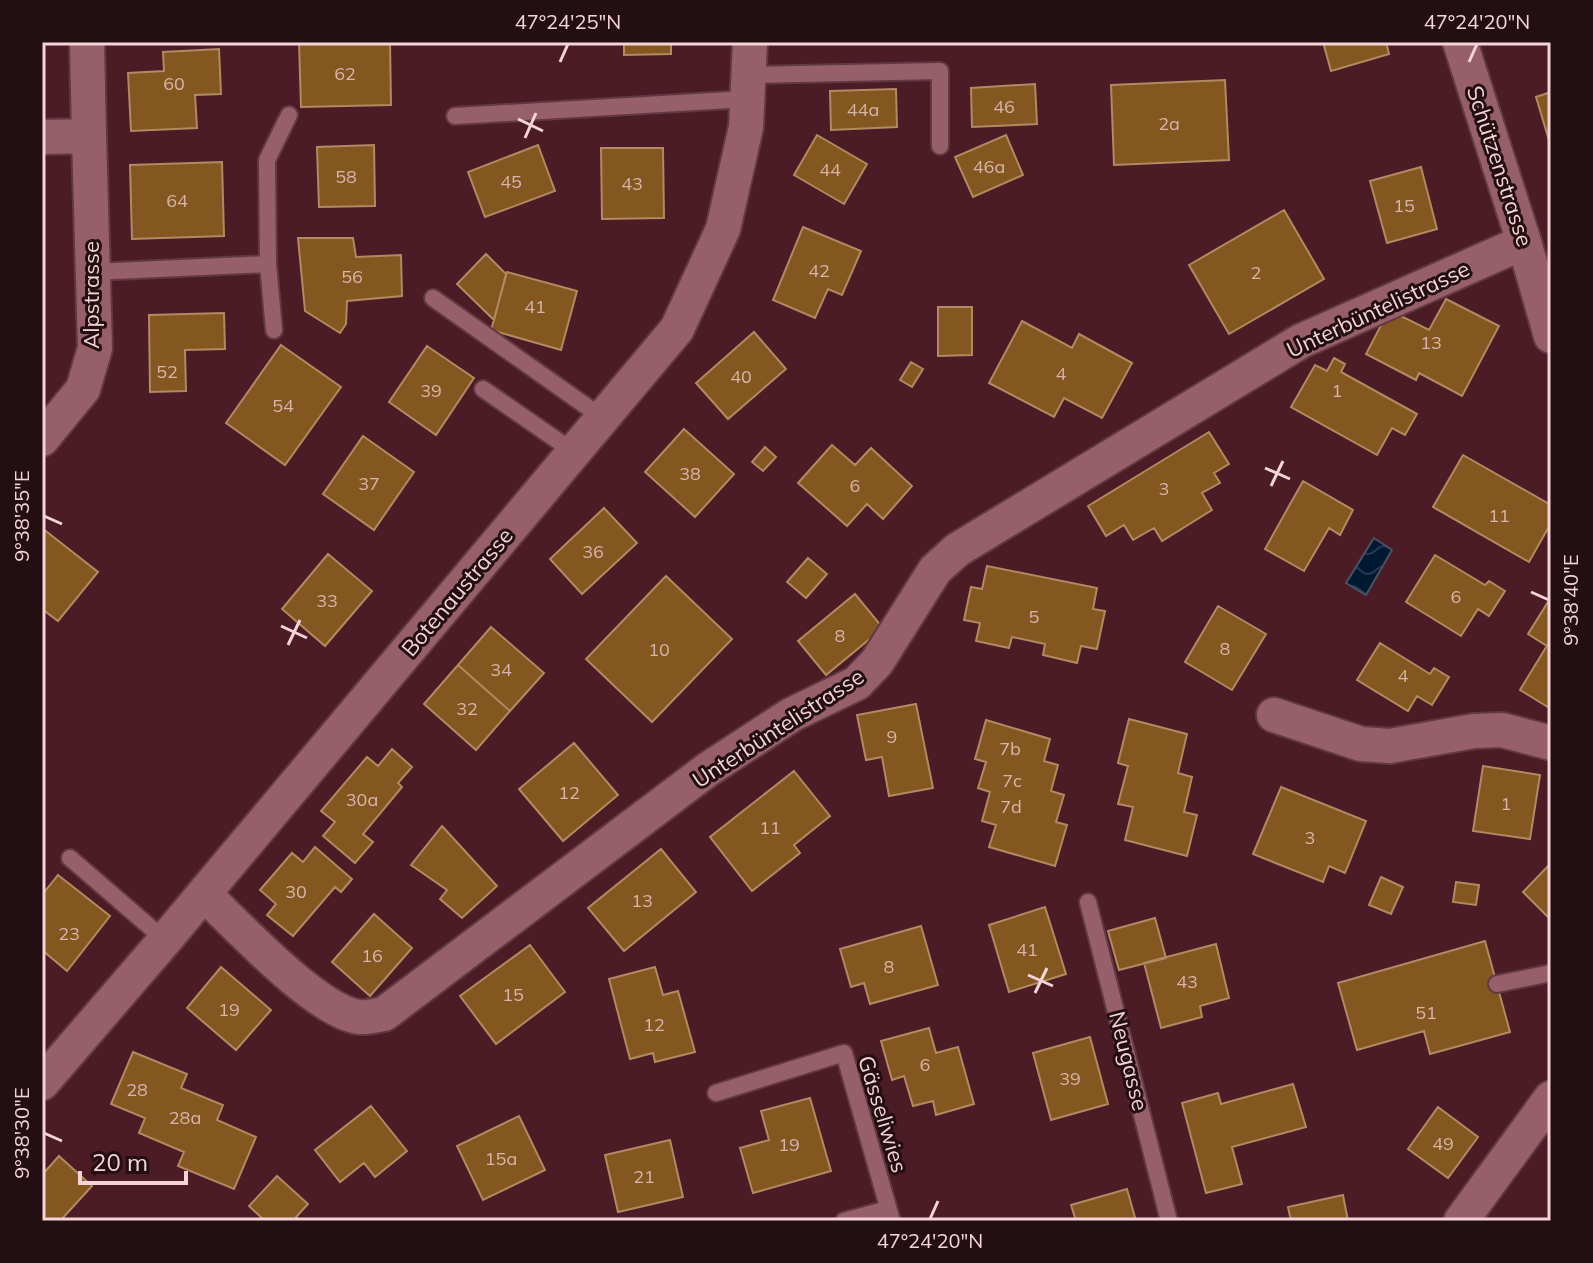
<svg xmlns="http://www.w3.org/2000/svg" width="1593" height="1263" font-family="Mulish,sans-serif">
<defs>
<pattern id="water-waves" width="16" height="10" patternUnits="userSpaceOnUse" patternTransform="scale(2)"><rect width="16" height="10" fill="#001932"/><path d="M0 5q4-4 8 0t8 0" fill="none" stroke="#263a4f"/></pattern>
</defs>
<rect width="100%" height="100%" fill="#4b1b26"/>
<path fill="url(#water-waves)" stroke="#495164" stroke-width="2" d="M1374 538 1392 550 1366 595 1346 583Z"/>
<path fill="#845721" stroke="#b18a61" stroke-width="2" d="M299 42H390L391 105 301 107Z
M624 42H671V54L624 55Z
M1323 42H1386L1389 54 1331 71Z
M219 49 221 94 195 95 197 128 131 131 128 73 164 71 163 52Z
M1225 80 1229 160 1114 165 1111 85Z
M1035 84 1037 124 972 127 971 88Z
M896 89 897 127 831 130 830 91Z
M1551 92V147L1536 97Z
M817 135 867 164 844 204 794 175Z
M1006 135 1023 175 973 197 955 157Z
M374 145 375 206 319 207 317 147Z
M538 145 555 191 485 217 468 172Z
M601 148H663L664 218 602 219Z
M222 162 224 236 132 239 130 165Z
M1421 167 1437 229 1387 243 1370 181Z
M1284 210 1324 279 1229 334 1189 265Z
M803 227 861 251 842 295 828 289 815 318 773 300Z
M298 238H353L356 257 401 255 402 296 347 301 346 324 340 333 305 311Z
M486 254 506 274 494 320 457 284Z
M507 272 577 291 561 350 491 330Z
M1446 299 1499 326 1462 396 1419 373 1416 380 1366 354 1389 310 1429 330Z
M938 307H972V355L938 356Z
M224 313 225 349 185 350 186 391 150 392 149 315Z
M1022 321 1072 348 1079 334 1132 363 1102 418 1064 398 1054 417 989 383Z
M754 332 786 369 728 419 696 383Z
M281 345 341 387 285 465 226 423Z
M427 346 474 378 436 435 389 402Z
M1334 358 1345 364 1341 372 1417 414 1405 435 1392 428 1377 455 1291 407 1315 365 1327 371Z
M911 362 923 369 912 387 900 380Z
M684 429 734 474 695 517 645 472Z
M1209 432 1229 464 1214 473 1220 483 1202 493 1212 510 1162 541 1154 528 1133 540 1124 525 1106 536 1088 506Z
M363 436 414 472 374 530 323 494Z
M832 445 855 465 871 448 912 486 883 519 867 504 847 526 798 483Z
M765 447 776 457 763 471 752 462Z
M1463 455 1551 505V523L1529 562 1433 507Z
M1303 481 1353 510 1340 535 1329 528 1304 571 1265 549Z
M604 508 637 543 582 594 550 559Z
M42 528 98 572 58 621 42 609Z
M328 554 372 591 325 646 282 609Z
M1435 555 1485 585 1489 581 1505 591 1489 616 1478 609 1461 636 1406 602Z
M808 558 827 574 806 598 787 582Z
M987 566 1097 588 1093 609 1105 611 1097 649 1081 646 1077 663 1043 655 1045 644 1012 637 1009 648 976 641 980 623 964 620 971 587 982 589Z
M666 576 732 639 652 722 586 659Z
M855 594 883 628 826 675 798 641Z
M1548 602 1551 603V639L1547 646 1528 634Z
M1218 606 1266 634 1232 690 1185 662Z
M491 627 544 673 510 711 458 665Z
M1551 639V709L1520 690Z
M1380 643 1430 674 1434 668 1449 677 1432 705 1417 696 1408 711 1357 680Z
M458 665 510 711 476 750 424 704Z
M916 704 933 788 889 796 882 757 866 760 857 715Z
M1129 719 1187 734 1178 773 1192 777 1184 812 1197 815 1187 856 1125 840 1133 807 1118 804 1128 766 1118 763Z
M986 720 1050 739 1044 761 1058 765 1051 791 1064 795 1056 822 1067 825 1055 866 989 847 996 825 982 821 990 792 978 788 986 762 975 759Z
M574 743 618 795 563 841 519 789Z
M392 749 412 767 398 783 402 787 363 834 373 842 355 863 323 836 335 822 321 811 367 757 378 766Z
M1483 766 1540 775 1530 839 1473 831Z
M794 771 830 816 794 845 800 853 752 891 710 837Z
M1281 787 1366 821 1345 873 1329 866 1323 882 1253 854Z
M442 826 497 886 462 918 440 899 447 890 411 865Z
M315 847 352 879 341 892 335 887 293 936 267 915 276 904 260 890 292 853 303 862Z
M661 849 696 892 624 951 588 908Z
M1551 863V920L1523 892Z
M58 875 110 916 67 971 42 950V895Z
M1381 877 1403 887 1391 914 1369 905Z
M1456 882 1479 885 1476 905 1453 902Z
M1045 907 1066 974 1009 992 989 925Z
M374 914 412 948 370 996 332 962Z
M1155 918 1166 958 1119 970 1108 931Z
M921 926 938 985 870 1004 864 983 851 987 840 949Z
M1485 941 1510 1032 1430 1054 1424 1031 1357 1050 1338 983Z
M1216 944 1229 998 1200 1006 1202 1017 1161 1028 1144 963Z
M530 945 565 992 496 1044 460 996Z
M221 967 271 1010 236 1050 187 1008Z
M655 967 663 995 678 991 695 1052 655 1062 653 1053 630 1059 609 979Z
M929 1028 936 1053 958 1047 974 1104 936 1115 933 1101 913 1106 904 1076 892 1080 881 1041Z
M1090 1037 1108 1104 1051 1120 1033 1053Z
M133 1052 187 1074 181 1088 223 1105 217 1120 256 1137 234 1189 178 1166 184 1152 139 1133 145 1118 111 1104Z
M1293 1084 1306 1127 1232 1147 1242 1184 1206 1193 1182 1103 1218 1093 1221 1104Z
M810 1098 831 1171 753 1193 740 1148 769 1140 761 1111Z
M371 1106 407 1151 375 1177 364 1163 340 1182 315 1150Z
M1438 1107 1478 1137 1448 1178 1408 1149Z
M519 1116 545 1170 483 1200 457 1146Z
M670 1140 683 1197 618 1212 605 1155Z
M59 1156 92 1186 60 1221H42V1175Z
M277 1176 308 1204 296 1217 301 1221H265L249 1206Z
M1127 1189 1136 1221H1076L1071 1205Z
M1343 1195 1348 1221H1291L1288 1207Z"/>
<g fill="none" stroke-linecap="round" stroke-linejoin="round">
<g stroke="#613943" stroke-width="20">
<path id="service" d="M749 75 940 71V146
M455 116 747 99
M93 272 268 264
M433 298 603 418
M274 330 268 264 267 160 289 115
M483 389 574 452
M70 858 165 940
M1088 902 1169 1221
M1497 984 1551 973
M716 1093 844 1053 892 1221
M844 1221 888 1209"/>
</g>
<g stroke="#613943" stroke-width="38">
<path id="minor" d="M1460 42 1524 242 1551 336
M42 137 89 136 87 42
M42 439 83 389 95 348 89 136
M1274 715 1361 744 1390 746 1474 731 1502 730 1551 743
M204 894C238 926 316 1011 359 1017 367 1018 376 1015 384 1014L707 770 791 715 857 683 877 662 935 570 957 550 1301 341 1524 242
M42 1083 165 940 677 329 723 229 746 127 750 42
M1461 1221 1551 1098"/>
</g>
<use href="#service" stroke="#975f69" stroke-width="16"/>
<use href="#minor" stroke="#975f69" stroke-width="34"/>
</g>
<path fill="none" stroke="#f4d4d8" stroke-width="3" d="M560 62 568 44M1469 62 1477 44M518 119 543 131M525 138 536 113M1265 468 1290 479M1271 486 1283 461M44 516 62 524M1531 592 1549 600M281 626 307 638M288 645 300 620M1028 975 1053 986M1035 993 1047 968M44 1133 62 1141M930 1219 938 1201"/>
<g text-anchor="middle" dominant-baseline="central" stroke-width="6" stroke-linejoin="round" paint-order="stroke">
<g font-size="18" fill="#d8b5aa">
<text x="345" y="73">62</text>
<text x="174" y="83">60</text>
<text x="1004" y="106">46</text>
<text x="863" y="109">44a</text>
<text x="1169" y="123">2a</text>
<text x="989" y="166">46a</text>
<text x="830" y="169">44</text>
<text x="346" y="176">58</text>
<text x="511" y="181">45</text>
<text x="632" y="183">43</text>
<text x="177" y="200">64</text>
<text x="1404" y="205">15</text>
<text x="819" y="270">42</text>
<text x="1256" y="272">2</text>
<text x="352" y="276">56</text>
<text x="535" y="306">41</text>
<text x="1431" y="342">13</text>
<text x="167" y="371">52</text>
<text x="1061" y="373">4</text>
<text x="741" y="376">40</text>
<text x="431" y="390">39</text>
<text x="1337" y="390">1</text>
<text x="283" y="405">54</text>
<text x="690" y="473">38</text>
<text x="369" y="483">37</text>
<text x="855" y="485">6</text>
<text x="1164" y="488">3</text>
<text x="1499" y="515">11</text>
<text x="593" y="551">36</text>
<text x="1456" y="596">6</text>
<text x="327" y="600">33</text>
<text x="1034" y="616">5</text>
<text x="840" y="635">8</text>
<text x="1225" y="648">8</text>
<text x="659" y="649">10</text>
<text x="501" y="669">34</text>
<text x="1403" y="675">4</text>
<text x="467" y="708">32</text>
<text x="892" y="736">9</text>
<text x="1010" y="748">7b</text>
<text x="1012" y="780">7c</text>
<text x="569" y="792">12</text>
<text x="362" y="799">30a</text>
<text x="1506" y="803">1</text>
<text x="1011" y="806">7d</text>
<text x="770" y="827">11</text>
<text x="1310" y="837">3</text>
<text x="296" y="891">30</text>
<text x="642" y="900">13</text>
<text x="69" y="933">23</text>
<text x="1027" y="949">41</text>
<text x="372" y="955">16</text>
<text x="889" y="966">8</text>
<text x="1187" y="981">43</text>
<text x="513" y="994">15</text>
<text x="229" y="1009">19</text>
<text x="1426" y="1012">51</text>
<text x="654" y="1024">12</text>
<text x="925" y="1064">6</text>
<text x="1070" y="1078">39</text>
<text x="137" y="1089">28</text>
<text x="185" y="1117">28a</text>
<text x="1443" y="1143">49</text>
<text x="789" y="1144">19</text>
<text x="501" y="1158">15a</text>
<text x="644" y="1176">21</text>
</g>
<g font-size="22" fill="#f4d4d8" stroke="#230e12">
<text transform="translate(1500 166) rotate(72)">Schützenstrasse</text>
<text transform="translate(91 295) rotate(-90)">Alpstrasse</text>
<text transform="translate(1378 309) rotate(-25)">Unterbüntelistrasse</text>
<text transform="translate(457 592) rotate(-50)">Botenaustrasse</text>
<text transform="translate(778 728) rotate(-33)">Unterbüntelistrasse</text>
<text transform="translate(1129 1061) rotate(76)">Neugasse</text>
<text transform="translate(883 1114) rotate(73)">Gässeliwies</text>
</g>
</g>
<rect width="1593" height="1263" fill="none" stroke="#230e12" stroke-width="88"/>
<path d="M80 1171v12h106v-12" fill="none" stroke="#f4d4d8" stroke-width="4"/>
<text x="92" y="1171" font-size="24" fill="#f4d4d8" stroke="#230e12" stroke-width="6" paint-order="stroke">20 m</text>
<rect x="44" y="44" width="1505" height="1175" fill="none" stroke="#f4d4d8" stroke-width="3"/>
<g font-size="20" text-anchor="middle" fill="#f4d4d8">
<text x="568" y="29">47°24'25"N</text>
<text x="1477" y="29">47°24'20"N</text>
<text transform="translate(22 516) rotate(-90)" y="7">9°38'35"E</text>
<text transform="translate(1571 600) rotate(-90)" y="7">9°38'40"E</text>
<text transform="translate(22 1133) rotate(-90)" y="7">9°38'30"E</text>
<text x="930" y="1248">47°24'20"N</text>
</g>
</svg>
